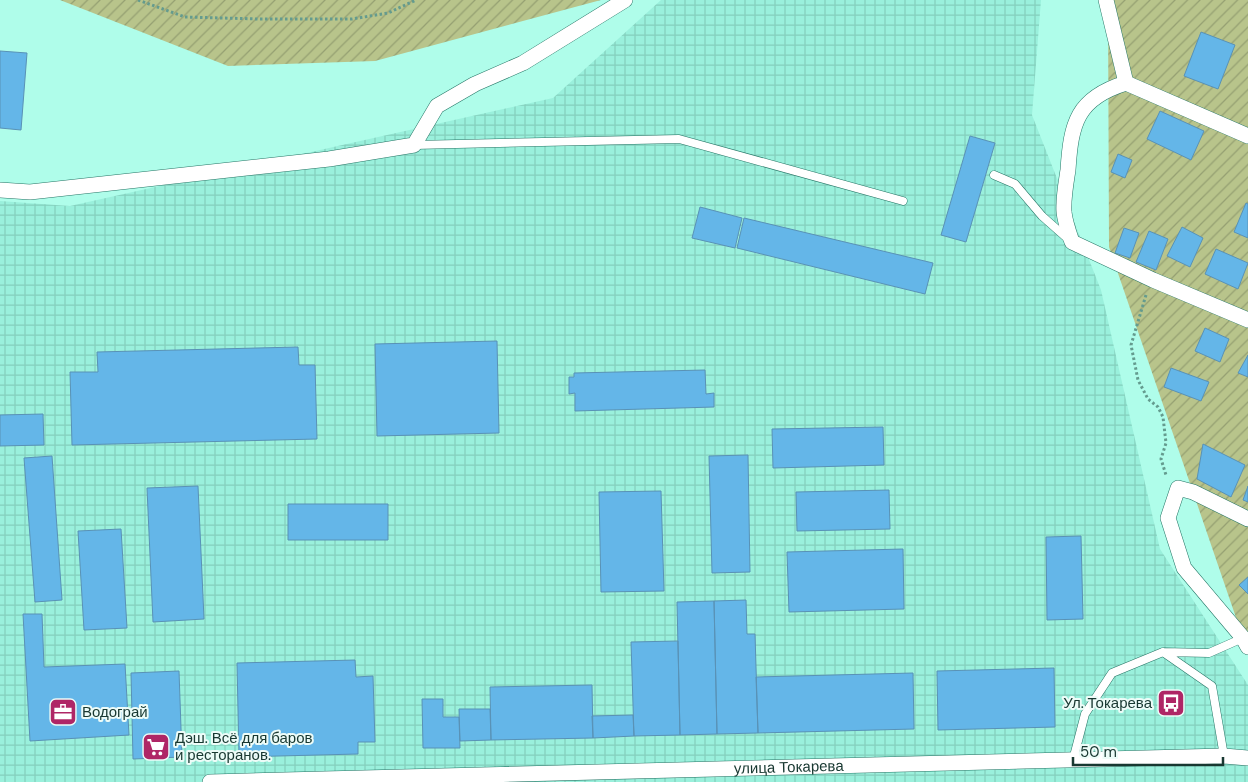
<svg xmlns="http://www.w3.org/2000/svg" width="1248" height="782" font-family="'DM Sans',sans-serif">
<defs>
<pattern id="industrial-grid" width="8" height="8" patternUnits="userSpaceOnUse" patternTransform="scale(1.25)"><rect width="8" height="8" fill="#9af0dc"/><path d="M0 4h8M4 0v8" fill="none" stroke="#84cfbd"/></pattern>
<pattern id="garden-furrows" width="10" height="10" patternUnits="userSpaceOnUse" patternTransform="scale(1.25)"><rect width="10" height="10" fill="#b8c48b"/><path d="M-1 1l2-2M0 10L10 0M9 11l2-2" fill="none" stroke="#95a072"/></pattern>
</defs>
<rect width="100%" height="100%" fill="#affdea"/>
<path fill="url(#industrial-grid)" d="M661 0H1041L1032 115 1101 290 1160 549 1248 685V782H0V201L70 206 553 98Z"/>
<path fill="url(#garden-furrows)" d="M60 0H601L375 61 228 66Z
M1108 0H1248V644L1243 638 1109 247Z"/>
<path fill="#64b6e8" stroke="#5992b6" d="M1201 32 1235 45 1218 89 1184 76Z
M0 51 27 53 21 130 0 128Z
M1160 111 1204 131 1191 160 1147 139Z
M970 136 995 143 966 242 941 235Z
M1118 154 1132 160 1125 178 1111 172Z
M1246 203 1248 204V238L1234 232Z
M700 207 742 218 735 248 692 238Z
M744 218 933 263 925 294 737 248Z
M1182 227 1203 238 1190 267 1167 256Z
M1124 228 1139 233 1130 258 1115 253Z
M1149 231 1168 239 1156 270 1136 262Z
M1216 249 1248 263 1238 289 1205 274Z
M1205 328 1229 339 1220 362 1195 351Z
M497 341 499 433 377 436 375 344Z
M298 347 299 365H315L317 439 72 445 70 372H98L97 352Z
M1248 355V377L1238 373Z
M1171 368 1209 382 1201 401 1164 387Z
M705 370 706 394 714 393V407L575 411V393L569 394V377H574V373Z
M43 414 44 445 0 446V415Z
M883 427 884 465 773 468 772 429Z
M1203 444 1245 465 1231 497 1197 479Z
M748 455 750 572 712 573 709 456Z
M52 456 62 600 35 602 24 458Z
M198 486 204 619 153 622 147 488Z
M1248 486V502L1243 500Z
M889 490 890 529 797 531 796 492Z
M661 491 664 591 601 592 599 492Z
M288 504H388V540H288Z
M121 529 127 628 84 630 78 531Z
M1081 536 1083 619 1047 620 1046 537Z
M903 549 904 609 789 612 787 552Z
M1248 577V594L1239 585Z
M746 600 747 634H755L758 733 717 734 714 601Z
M714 601 717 734 680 735 677 602Z
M23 614H42L44 667 125 664 129 735 30 741Z
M678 641 680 735 634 736 631 642Z
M355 660 356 677 373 676 375 742H358V754L239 757 237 663Z
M1054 668 1055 727 938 730 937 671Z
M179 671 182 757 133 759 131 673Z
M913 673 914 729 758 733 756 677Z
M592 685 593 738 491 740 490 687Z
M422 699H443V717H459L460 748H423Z
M459 709H490L491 740 460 741Z
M633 715 634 736 593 738 592 716Z"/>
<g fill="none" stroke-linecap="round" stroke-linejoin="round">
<g stroke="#257666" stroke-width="9">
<path id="lane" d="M414 145 679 139 903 201
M994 175 1015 184 1042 216 1068 239
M1163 652 1212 686 1224 756
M1073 760 1085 714 1112 673 1163 652 1209 653 1243 638"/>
</g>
<g stroke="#257666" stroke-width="16">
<g id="street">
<path d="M1106 0 1126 83C1077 98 1071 123 1068 170 1066 183 1063 199 1064 212 1065 222 1069 233 1072 242L1153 280 1248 320"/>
<path d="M1126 83 1248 136"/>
<path d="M0 190 30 192 329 159 414 145 437 106 475 84 523 63 625 0"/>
<path d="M1248 519 1193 492 1178 488 1168 518 1184 568 1243 638 1248 647"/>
<path id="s1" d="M210 782 1224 756 1248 758"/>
</g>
</g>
<path stroke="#649b8e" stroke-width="3" stroke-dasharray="2.5 2.5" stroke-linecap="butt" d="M138 0 185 17 259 19H352L388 13 416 0
M1146 295 1131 345 1138 380 1148 399 1158 407 1163 417 1166 443 1161 459 1166 475"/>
<use href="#lane" stroke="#fff" stroke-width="8"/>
<use href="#street" stroke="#fff" stroke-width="15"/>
</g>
<defs>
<g id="bus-square" transform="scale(1.4375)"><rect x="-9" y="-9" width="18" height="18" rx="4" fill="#af2666" stroke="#edfcf8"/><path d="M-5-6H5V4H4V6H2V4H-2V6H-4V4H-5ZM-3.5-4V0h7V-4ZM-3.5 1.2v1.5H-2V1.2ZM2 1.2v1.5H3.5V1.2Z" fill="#fff"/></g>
<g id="office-square" transform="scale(1.4375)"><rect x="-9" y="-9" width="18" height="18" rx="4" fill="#af2666" stroke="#edfcf8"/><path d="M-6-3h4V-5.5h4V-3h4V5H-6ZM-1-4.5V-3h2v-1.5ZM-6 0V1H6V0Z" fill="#fff"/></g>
<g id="supermarket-square" transform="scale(1.4375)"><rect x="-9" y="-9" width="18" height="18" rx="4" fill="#af2666" stroke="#edfcf8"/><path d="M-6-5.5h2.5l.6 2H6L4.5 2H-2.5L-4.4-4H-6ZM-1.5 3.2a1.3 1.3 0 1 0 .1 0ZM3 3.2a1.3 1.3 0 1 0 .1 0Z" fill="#fff"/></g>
</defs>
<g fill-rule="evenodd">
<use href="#bus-square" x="1171" y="703"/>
<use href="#office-square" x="63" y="712"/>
<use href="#supermarket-square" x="156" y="747"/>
</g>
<g text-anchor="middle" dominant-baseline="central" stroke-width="4" stroke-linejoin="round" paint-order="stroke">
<g font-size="15" fill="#183831" stroke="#edfcf8" text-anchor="start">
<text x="1152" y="703" text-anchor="end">Ул. Токарева</text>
<text x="82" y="712">Водограй</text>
<text x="175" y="738">Дэш. Всё для баров<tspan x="175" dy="17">и ресторанов.</tspan></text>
</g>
<g font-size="15" fill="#183831" stroke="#edfcf8">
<text stroke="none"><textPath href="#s1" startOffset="579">улица Токарева</textPath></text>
</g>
</g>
<path d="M1073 757v8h150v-8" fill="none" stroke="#183831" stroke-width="2.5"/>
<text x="1080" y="757" font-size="15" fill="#183831" stroke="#edfcf8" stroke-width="4" paint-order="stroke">50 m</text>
</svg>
